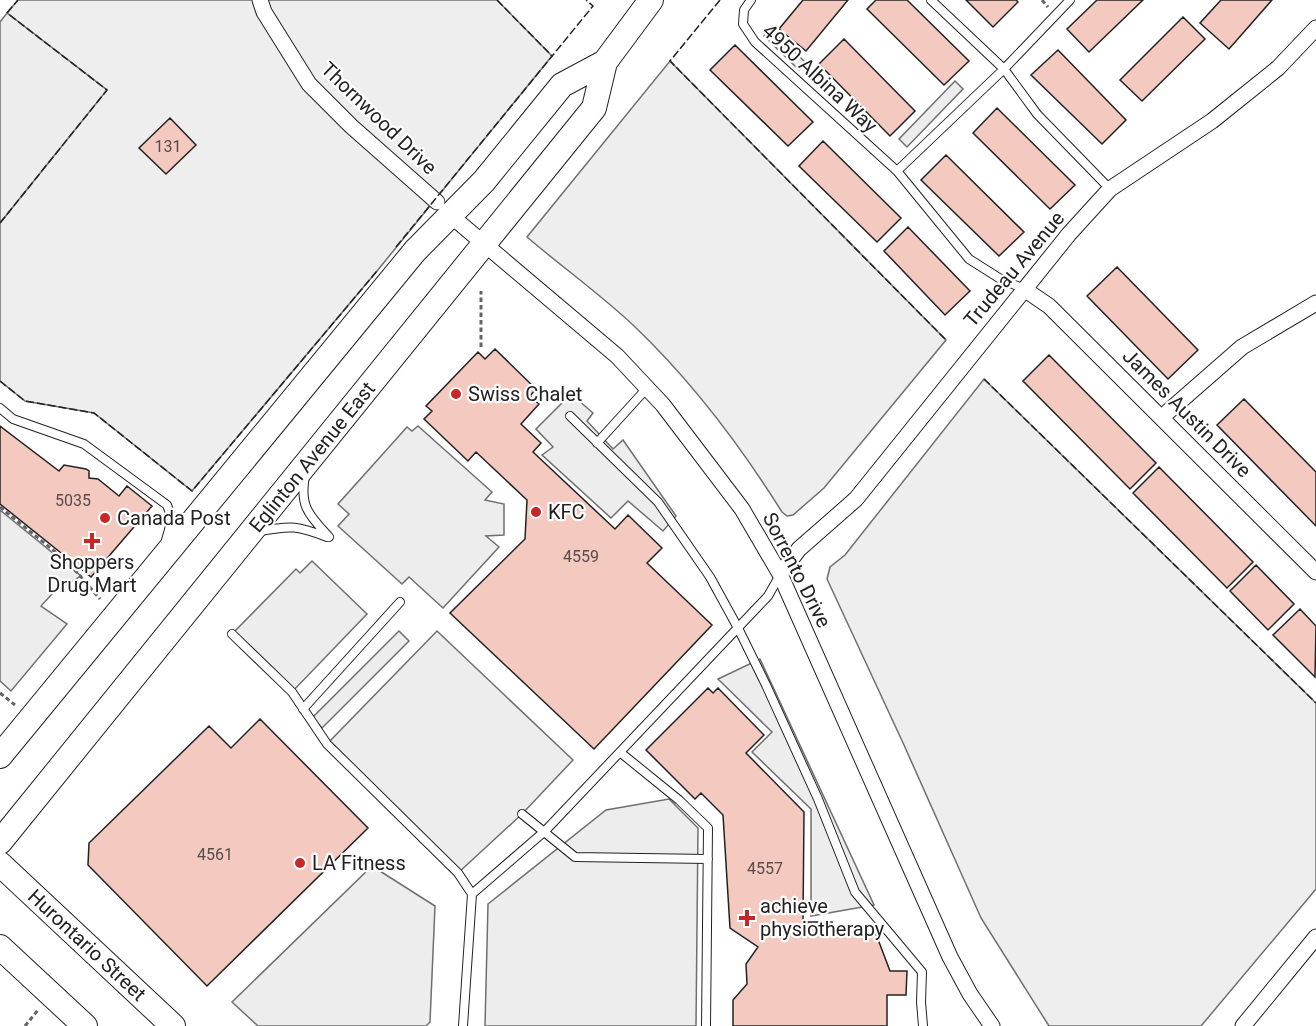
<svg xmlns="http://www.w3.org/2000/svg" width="1316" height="1026" font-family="Roboto,sans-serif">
<rect width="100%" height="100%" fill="#fff"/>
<path fill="#eee" stroke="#6f6f6f" stroke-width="1.5" d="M18 0H497L552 56 377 271 192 491 94 413 25 401 0 381V223L106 90 7 13Z
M670 61 946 340 824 488 793 515 787 516 782 512C740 445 691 380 633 325 600 294 562 267 527 237Z
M984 379 1316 703V889L1201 1026H1049L981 918 904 745 827 579 830 567 845 555Z"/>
<path fill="#ededed" stroke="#6f6f6f" stroke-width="1.5" d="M7 13 107 90 0 223V22Z
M771 29 806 63 799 70 764 36Z
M955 81 963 89 907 147 899 139Z
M571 394 593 413 587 421 613 449 623 440 676 516 663 531 628 501 611 518 542 455 553 447 536 429Z
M418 426 492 492 485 500 504 504V535L486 536 499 547 443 608 409 577 402 584 338 526 349 514 338 504 407 427 412 431Z
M0 510 81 576 52 594 41 606 67 624 11 691 0 681Z
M312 561 367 614 292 692 232 634 296 569 300 573Z
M399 631 409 641 322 728 312 718Z
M437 631 573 760 522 814 458 873 327 744Z
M760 659 874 905 811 916V809L752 752 772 732 718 679Z
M669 799 698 828 696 1026H485L488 904 606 810Z
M372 866 435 906 430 1022 426 1026H258L232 1002Z"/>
<path fill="#f3c9c0" stroke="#222" stroke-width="1.5" d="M803 0H848L806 51 779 29Z
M876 0H907L969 61 944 85 867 9Z
M966 0H1016L1018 2 993 27Z
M1097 0H1143L1089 52 1067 29Z
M1221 0H1272L1229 49 1200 23Z
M1183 17 1205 39 1142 101 1120 80Z
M844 39 915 111 890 136 819 64Z
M735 45 813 122 788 146 710 70Z
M1058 50 1126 120 1102 144 1031 75Z
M997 108 1075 185 1050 209 973 133Z
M170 118 196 145 166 174 139 148Z
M823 141 901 218 877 242 799 166Z
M946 155 1024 232 999 256 921 180Z
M908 227 970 291 945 315 884 251Z
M1117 267 1198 350 1168 379 1087 296Z
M495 349 536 389 530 396 539 404 521 424 541 443 533 452 615 529 628 515 662 548 647 563 712 625 594 749 450 613 525 539 527 500 476 452 468 461 424 419 432 411 426 406 478 352 485 359Z
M1049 355 1156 463 1130 489 1023 381Z
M1244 399 1316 472V526L1217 425Z
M0 426 59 471 64 465 86 469 89 471V478L98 479 119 496 127 486 152 506 91 577 0 504Z
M1159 467 1253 562 1227 588 1133 493Z
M1256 565 1294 604 1268 630 1230 591Z
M1300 609 1316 626 1315 677 1273 635Z
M708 688 713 693 718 688 764 735 746 753 804 812 803 922H832V934H876L890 971H907L906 995H887V1026H733V1000L747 984 746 964 758 947 730 928 723 815 701 793 695 799 646 750Z
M260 719 368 828 207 986 88 865 89 843 209 726 231 748Z"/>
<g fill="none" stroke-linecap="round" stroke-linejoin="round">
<g stroke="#222" stroke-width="10">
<path id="service" d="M751 0 744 10 743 24 755 42 897 171 969 259 999 278 1024 289
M931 0 1004 69 1037 114 1110 189
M897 171 1004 69 1070 0
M0 408 13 419 84 444 167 505 172 519 166 540
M570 416 658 502 710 577 738 628 766 685 818 799 855 892 922 972 921 1002 923 1026
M597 443 648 387
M305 476C299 507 310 516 329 537
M260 531C292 525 298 526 327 537
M232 634 292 692 327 744 458 873 472 894
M303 709 400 602
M621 753 679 800 708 828 706 1026
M522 814 575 857 708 859
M463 1026 472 894 545 831 768 596 780 575"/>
</g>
<g stroke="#222" stroke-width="17">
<path id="minor" d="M260 0 264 12 309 84 351 126 437 202
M450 215 617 356 663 405 742 509 780 574 950 957 970 994 992 1026
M1024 289 1049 306 1316 572
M1162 417 1242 347 1316 303
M780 574 799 549 856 499 1069 234 1110 189 1212 121 1278 68 1316 28
M1243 1026 1316 937"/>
</g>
<g stroke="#222" stroke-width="26">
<path id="primary" d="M0 756 415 251 484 181 562 85 605 62 651 0
M0 842 594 108 605 62
M0 864 173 1026
M0 947 85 1026"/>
</g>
<path stroke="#646464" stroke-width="3" stroke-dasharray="4.5 3" stroke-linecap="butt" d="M1042 0 1048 7
M481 347V291
M0 507 69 563 100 599
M0 693 15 705
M25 1026 38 1010"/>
<use href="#service" stroke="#fff" stroke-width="8"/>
<use href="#minor" stroke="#fff" stroke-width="15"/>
<use href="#primary" stroke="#fff" stroke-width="24"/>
<path stroke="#222" stroke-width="1.5" stroke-dasharray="8 3" stroke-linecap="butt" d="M497 0 552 56
M720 0 670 61 946 340
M0 223 107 90 7 13 18 0
M396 247 593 6 586 0
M984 379 1316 703
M0 381 25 401 94 413 192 491 377 271"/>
</g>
<g fill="#c62828" stroke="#fff" stroke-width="2">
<circle cx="456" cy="394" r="6"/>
<circle cx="536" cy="512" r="6"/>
<circle cx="105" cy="518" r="6"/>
<path d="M89 532h6v6h6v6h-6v6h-6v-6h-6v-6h6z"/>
<circle cx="300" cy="863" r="6"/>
<path d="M744 909h6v6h6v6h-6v6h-6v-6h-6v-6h6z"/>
</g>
<g text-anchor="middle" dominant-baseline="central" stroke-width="4.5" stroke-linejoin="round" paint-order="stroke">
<g font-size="16" fill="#564c4a">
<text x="168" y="146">131</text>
<text x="73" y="500">5035</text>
<text x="581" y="556">4559</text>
<text x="215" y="854">4561</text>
<text x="765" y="868">4557</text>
</g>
<g font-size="20" fill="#222" stroke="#fff">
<text transform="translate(820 78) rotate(43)">4950 Albina Way</text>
<text transform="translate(379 118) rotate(44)">Thornwood Drive</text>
<text transform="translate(1014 269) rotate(-50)">Trudeau Avenue</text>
<text transform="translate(1187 413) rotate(45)">James Austin Drive</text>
<text transform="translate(312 457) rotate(-51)">Eglinton Avenue East</text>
<text transform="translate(797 570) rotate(63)">Sorrento Drive</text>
<text transform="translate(87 945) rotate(43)">Hurontario Street</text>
</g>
<g font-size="20" fill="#222" stroke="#fff" text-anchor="start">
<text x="468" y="394">Swiss Chalet</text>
<text x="548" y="512">KFC</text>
<text x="117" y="518">Canada Post</text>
<text x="92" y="562" text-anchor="middle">Shoppers<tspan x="92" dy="23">Drug Mart</tspan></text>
<text x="312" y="863">LA Fitness</text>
<text x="760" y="906">achieve<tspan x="760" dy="23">physiotherapy</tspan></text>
</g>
</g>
</svg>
